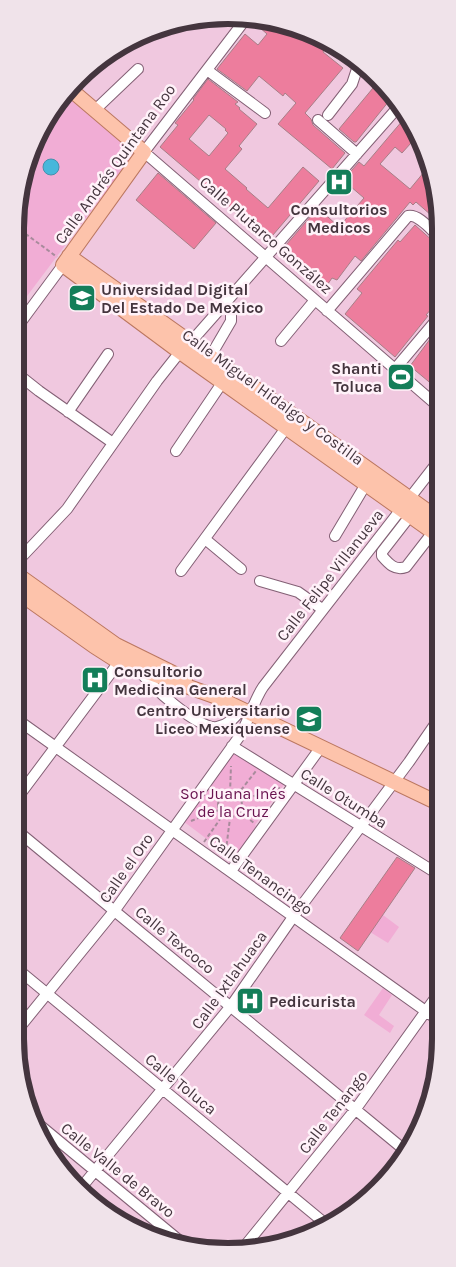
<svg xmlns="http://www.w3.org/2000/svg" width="456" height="1267" font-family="Karla,sans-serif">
<rect width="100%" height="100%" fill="#f0c8df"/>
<path fill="#f1add5" d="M64 94 129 149 128 162 15 312V228L22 173 59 99Z
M233 749 286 782 255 825 256 826 237 855 236 856V852L232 858 183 821Z
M383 915 399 927 388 943 370 932Z
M383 988 392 995 379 1015 394 1026 390 1033 364 1015Z"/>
<path fill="#47b7db" stroke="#4690ac" d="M43 167a8 8 0 1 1 16 0a8 8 0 1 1-16 0Z"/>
<path fill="#ed7d9d" stroke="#a87e87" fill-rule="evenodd" d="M263 21 283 22 297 28 324 50 323 52 343 68 305 113 311 119 313 125 345 153 332 169 278 124 296 103 285 93 283 96 259 76 247 91 217 69 245 34 258 45 267 34 258 26Z
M208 79 238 102 235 104 240 108 239 109 257 124 239 146 242 149 225 169 247 188 246 189 268 208 303 167 319 181 267 242 251 229 253 227 233 211 234 210 160 147 178 125 175 123 194 100 193 99ZM209 115 226 129 225 130 228 133 209 156 189 139Z
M373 88 389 101 356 142H354L339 129Z
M403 120 419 134 425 155 411 143 402 153 395 147 380 164 410 189 429 166 439 200V222L416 202 413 205 410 202 361 261 355 256 337 280 332 278 323 291 279 253 318 208 339 227 364 198 343 180 359 162 364 166Z
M158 173 216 223 194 249 136 200Z
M415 225 434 242 439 244V296L436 300 438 301 426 315 428 316 395 357 345 314 362 293 357 289 398 240 400 242Z
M439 327V346L440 391 410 366Z
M397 857 415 868 358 951 340 938Z"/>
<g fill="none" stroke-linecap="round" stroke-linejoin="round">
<g stroke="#836075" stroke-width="12">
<path id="minor" d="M245 20 144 152 440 408
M207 70 265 113
M95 110 138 69
M328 115 352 84 359 63
M318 120 357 154
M327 311 408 216C419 214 431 230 439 237
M15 330 63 265
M281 341 315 300
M210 357 231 321V311L225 303
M395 369 439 317
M15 372 39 391 113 443
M68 412 108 354
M176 451 222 383
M410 516 382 552V556C389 564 395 571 406 567L433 532
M335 536 366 484
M205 539 241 569
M15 564 67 509 157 381 176 357 197 335 400 105
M181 571 286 428
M260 581 298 592 322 609
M139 670C149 685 199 730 217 727 229 725 235 717 242 709
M15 718 441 1022
M232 746 441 876
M15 801 119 662
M15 829 407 1152
M231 871 321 747
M15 967 327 1225
M15 1033 115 910 239 737C249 721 253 702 263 687L440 459
M31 1118 186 1246
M80 1189 231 1006 293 917 409 762 440 717
M244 1247 355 1110 441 990"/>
</g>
<g stroke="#bb7760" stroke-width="16">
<path id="major" d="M70 89 144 152 63 265 180 352 440 537
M69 256 440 520
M15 573 116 645 185 679
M15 590 94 646 119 662 214 696 440 804"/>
</g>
<path stroke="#a88b9c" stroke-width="2" stroke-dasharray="4 2.5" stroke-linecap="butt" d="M15 226 57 257
M212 792 220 799
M218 805a12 12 0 1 1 24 0a12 12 0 1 1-24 0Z
M230 793 231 766
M237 795 256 771
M241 800 280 788
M240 812 254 823
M191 821 219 810
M204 842 223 815
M225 858 230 818"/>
<use href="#minor" stroke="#fff" stroke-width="10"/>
<use href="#major" stroke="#fdc3ab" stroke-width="14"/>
</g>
<defs>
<g id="hospital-square" transform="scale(1.4375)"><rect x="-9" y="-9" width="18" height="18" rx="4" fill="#147e59" stroke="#fff2f9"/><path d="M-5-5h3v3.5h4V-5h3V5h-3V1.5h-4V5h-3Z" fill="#fff"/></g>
<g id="university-square" transform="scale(1.4375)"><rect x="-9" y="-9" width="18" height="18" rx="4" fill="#147e59" stroke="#fff2f9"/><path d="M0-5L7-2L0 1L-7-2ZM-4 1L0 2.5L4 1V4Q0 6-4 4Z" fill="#fff"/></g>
<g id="stadium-square" transform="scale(1.4375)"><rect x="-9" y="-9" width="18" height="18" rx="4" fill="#147e59" stroke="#fff2f9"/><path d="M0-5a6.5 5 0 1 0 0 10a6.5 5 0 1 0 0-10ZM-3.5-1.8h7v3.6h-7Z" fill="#fff"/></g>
</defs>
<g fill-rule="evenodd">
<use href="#hospital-square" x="339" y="182"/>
<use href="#university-square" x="82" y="298"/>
<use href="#stadium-square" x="401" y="377"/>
<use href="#hospital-square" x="95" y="680"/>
<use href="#university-square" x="309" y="719"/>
<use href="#hospital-square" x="250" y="1001"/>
</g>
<g text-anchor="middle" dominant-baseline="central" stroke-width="5" stroke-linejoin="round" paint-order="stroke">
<g font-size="16" fill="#44353e" stroke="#fff2f9">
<text transform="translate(115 164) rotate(-54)">Calle Andrés Quintana Roo</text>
<text transform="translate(266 235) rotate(41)">Calle Plutarco González</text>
<text transform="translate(273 397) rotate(36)">Calle Miguel Hidalgo y Costilla</text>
<text transform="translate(330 575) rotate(-52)">Calle Felipe Villanueva</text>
<text transform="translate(344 798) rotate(32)">Calle Otumba</text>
<text transform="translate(126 868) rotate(-55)">Calle el Oro</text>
<text transform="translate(261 875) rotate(36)">Calle Tenancingo</text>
<text transform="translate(175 940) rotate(39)">Calle Texcoco</text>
<text transform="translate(229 980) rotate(-54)">Calle Ixtlahuaca</text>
<text transform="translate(181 1084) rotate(39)">Calle Toluca</text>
<text transform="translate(333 1112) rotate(-52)">Calle Tenango</text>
<text transform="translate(118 1170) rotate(39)">Calle Valle de Bravo</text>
</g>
<g font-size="16" font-weight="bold" fill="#44353e" stroke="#fff2f9" text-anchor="start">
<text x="339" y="209" text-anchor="middle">Consultorios<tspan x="339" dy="18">Medicos</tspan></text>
<text x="101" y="289">Universidad Digital<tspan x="101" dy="18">Del Estado De Mexico</tspan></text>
<text x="382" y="368" text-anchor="end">Shanti<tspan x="382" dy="18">Toluca</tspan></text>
<text x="114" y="671">Consultorio<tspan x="114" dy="18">Medicina General</tspan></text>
<text x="290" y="710" text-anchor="end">Centro Universitario<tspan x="290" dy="18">Liceo Mexiquense</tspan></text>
<text x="269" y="1001">Pedicurista</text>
</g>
<g font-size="16" fill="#69124f" stroke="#fff2f9">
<text x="233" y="793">Sor Juana Inés<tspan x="233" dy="18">de la Cruz</tspan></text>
</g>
</g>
<path d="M0 0H456V1267H0ZM228 24H228A204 204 0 0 1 432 228V1039A204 204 0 0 1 228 1243H228A204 204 0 0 1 24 1039V228A204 204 0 0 1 228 24Z" fill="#f0e3ea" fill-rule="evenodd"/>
<path fill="none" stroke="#44353e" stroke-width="6" d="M228 24H228A204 204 0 0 1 432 228V1039A204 204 0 0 1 228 1243H228A204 204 0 0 1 24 1039V228A204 204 0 0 1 228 24Z"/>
</svg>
